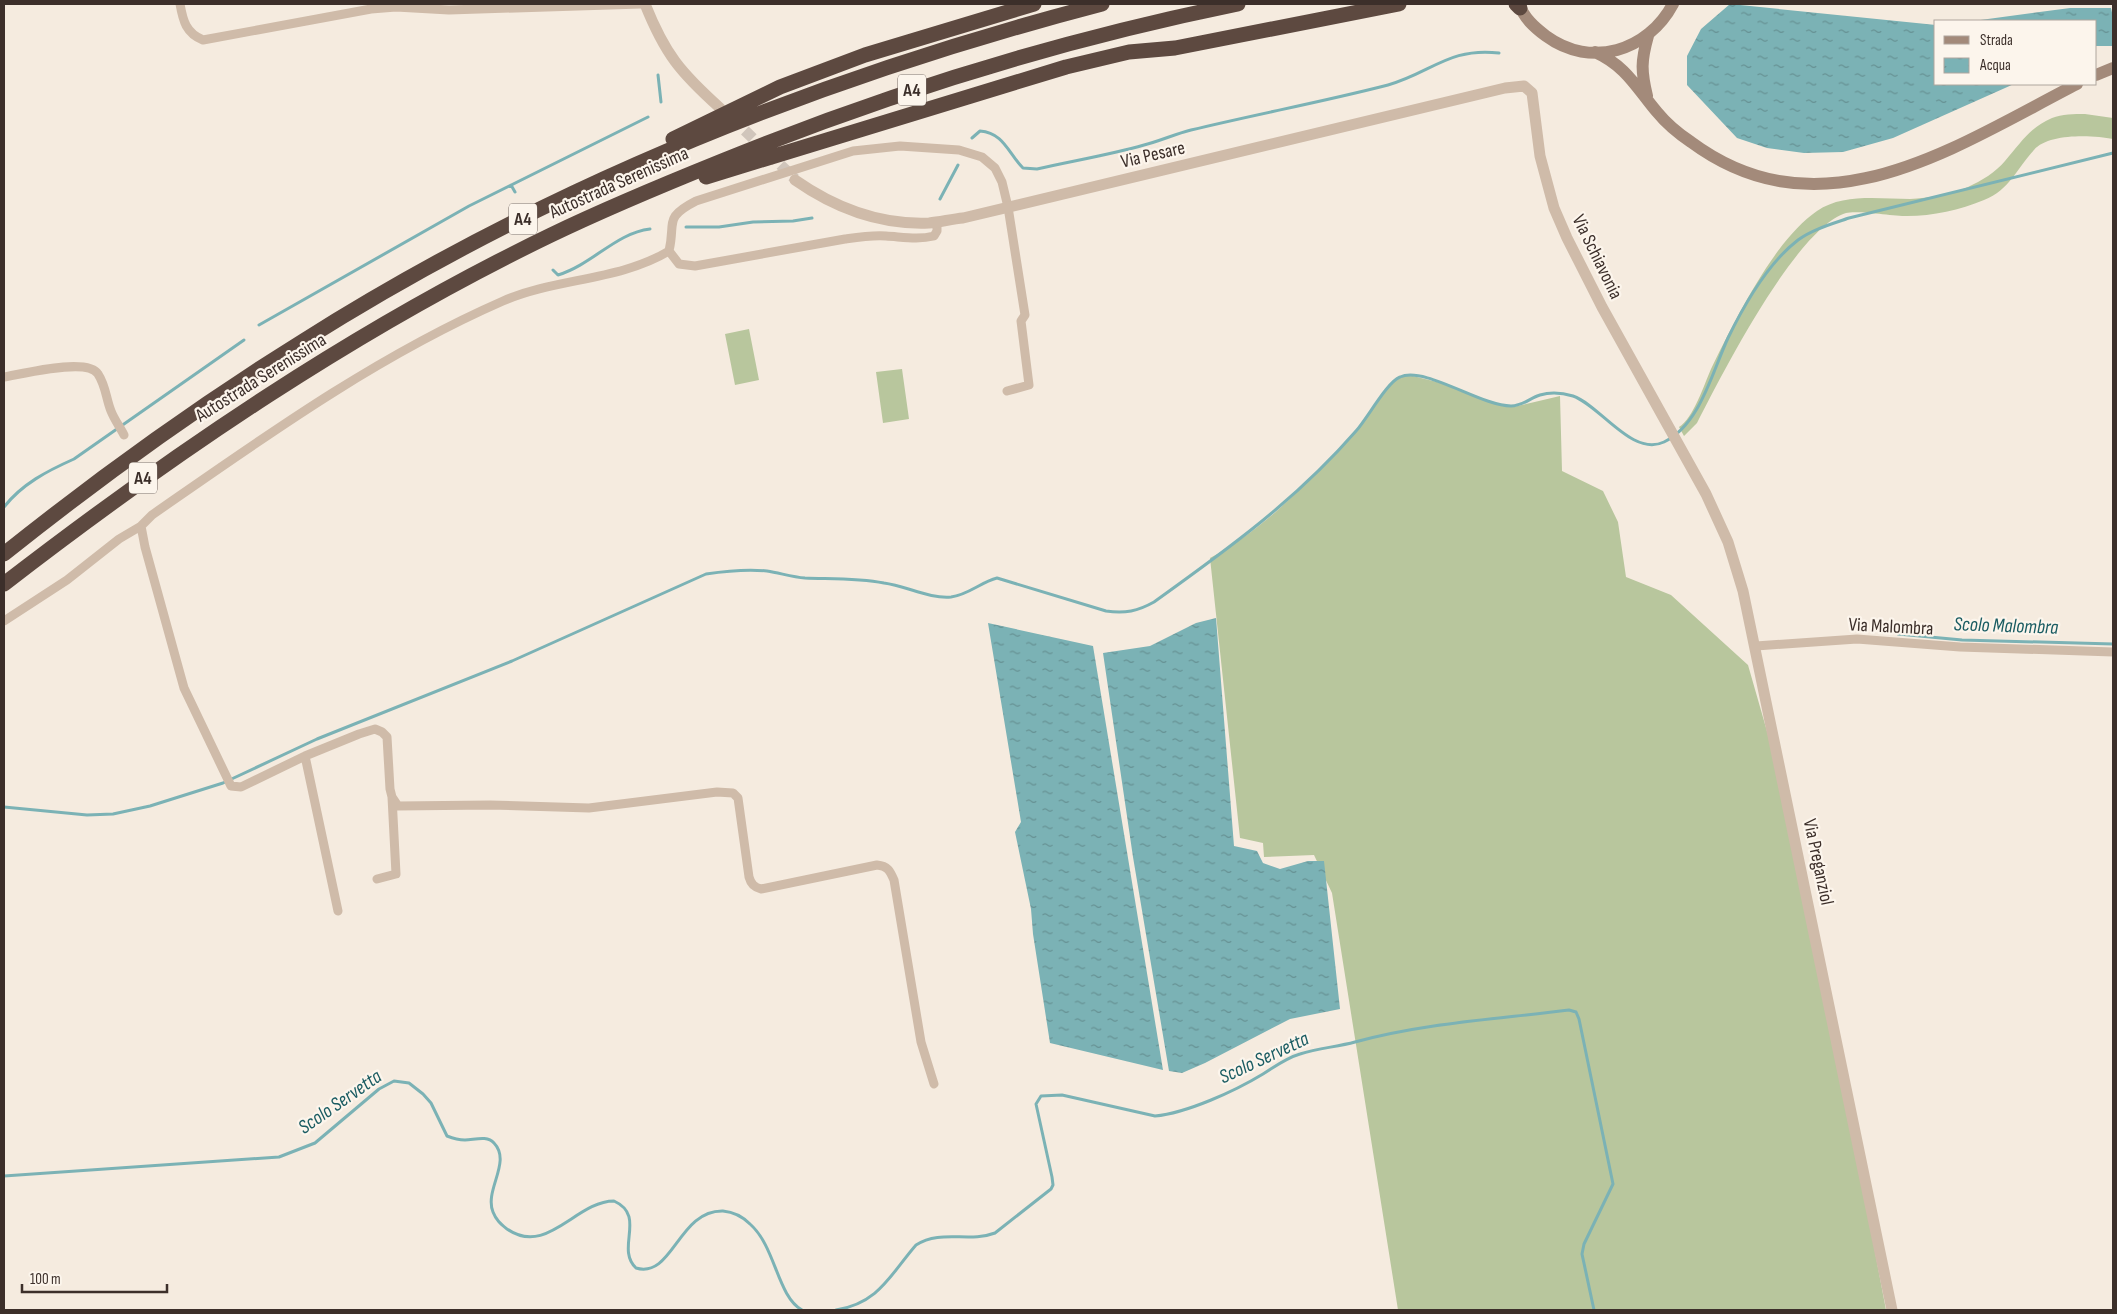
<svg xmlns="http://www.w3.org/2000/svg" width="2117" height="1314" font-family="'Sofia Sans Condensed',sans-serif">
<defs>
<pattern id="water-ripples" width="26" height="14" patternUnits="userSpaceOnUse" patternTransform="scale(1.25)"><rect width="26" height="14" fill="#7bb2b5"/><path d="M2 4q2-2 4 0t4 0M15 11q2-2 4 0t4 0" fill="none" stroke="#669193"/></pattern>
</defs>
<rect width="100%" height="100%" fill="#f5ebdf"/>
<path fill="#b8c69d" d="M2085 114 2113 118V139C2093 135 2048 133 2034 150 2017 168 2010 190 1984 200 1960 210 1933 216 1907 216 1893 216 1857 210 1846 213 1796 228 1721 376 1697 423L1684 436 1679 427C1693 419 1704 385 1711 369 1734 322 1774 240 1817 211 1843 193 1880 199 1910 199 1929 198 1950 195 1968 187 1981 181 1996 172 2005 161 2020 144 2030 127 2052 118 2062 114 2074 114 2085 114Z
M749 329 759 380 735 385 725 334Z
M902 369 909 419 883 423 876 372Z
M1409 375 1449 385 1499 405 1513 407 1560 396 1562 471 1603 491 1618 522 1626 577 1671 595 1748 665 1795 829 1886 1310H1398L1332 893 1314 855 1264 857 1263 843 1240 838 1210 558C1255 535 1292 498 1327 462 1337 451 1349 440 1358 429 1371 412 1387 378 1409 375Z"/>
<path fill="url(#water-ripples)" d="M1730 4 1936 25V84H2014L1893 138 1843 152 1804 153 1767 148 1737 138 1687 85V56L1701 29Z
M2070 8H2111L2113 17V46H2096V21H1973Z
M1216 618 1234 846 1257 851 1263 863 1280 869 1308 861H1324L1340 1009 1290 1019 1205 1063 1182 1073 1169 1071 1133 857 1103 653 1150 646 1196 623Z
M988 623 1093 646 1163 1070 1050 1043 1033 934 1031 909 1015 832 1021 822Z"/>
<g fill="none" stroke-linecap="round" stroke-linejoin="round">
<path stroke="#7bb2b5" stroke-width="3" d="M658 75 661 102
M972 138 980 131C1004 133 1008 153 1023 168L1037 169C1072 161 1109 155 1144 145 1160 141 1175 134 1191 130 1257 114 1322 102 1388 85 1431 73 1449 47 1499 53
M511 185 515 192
M940 199 958 165
M686 227H719L753 222 793 221 812 218
M553 270 558 275C593 264 616 233 650 229
M259 325 469 206 648 117
M4 507C22 484 47 471 74 459L244 340
M1898 634 1962 640 2113 644
M4 807 87 815 113 814 150 806 223 783 317 739 512 661 706 574C726 571 747 569 767 571 780 573 792 577 805 578 831 579 858 578 884 583 906 586 930 599 951 597 968 595 981 582 997 578L1106 611C1125 614 1138 611 1154 602 1228 549 1296 500 1356 431 1367 419 1387 382 1400 377 1425 366 1481 406 1511 406 1523 406 1530 398 1540 395 1550 392 1563 393 1573 396 1601 406 1632 457 1664 442 1700 425 1712 372 1728 338 1745 303 1768 263 1798 240 1813 229 1832 224 1849 218L2113 153
M4 1176 279 1157 315 1143 379 1089 394 1081 409 1083 423 1094 431 1103 447 1136C452 1138 458 1140 465 1140 474 1140 487 1135 494 1143 512 1162 484 1190 493 1212 496 1220 501 1224 507 1229 547 1257 576 1201 614 1201 647 1216 615 1248 636 1268 673 1279 678 1210 723 1211 734 1212 742 1216 750 1224 776 1247 777 1296 802 1310
M836 1310C879 1303 890 1275 916 1245 941 1229 969 1243 995 1233L1051 1189 1053 1185 1052 1177 1036 1104 1041 1096 1062 1095 1155 1116C1187 1113 1235 1091 1263 1074 1276 1066 1286 1058 1300 1054 1318 1048 1337 1047 1355 1042 1424 1023 1498 1019 1569 1010L1576 1012 1579 1019 1613 1184 1584 1244 1582 1254 1594 1310"/>
<path stroke="#d0c5bb" stroke-width="11" stroke-dasharray="11 5.5" stroke-linecap="butt" d="M733 119 795 179"/>
<path stroke="#cfbba9" stroke-width="9" d="M180 4C183 21 186 33 203 40L371 9 396 7 449 10 641 4
M669 251 679 264 695 266 845 239C859 237 872 235 886 236 903 237 918 240 934 236L937 231V222
M4 377C22 374 88 357 98 374 106 386 106 399 111 411 114 419 120 427 124 435
M4 621 67 580 119 539 141 526
M1756 646 1857 639 1960 647 2113 652
M305 756 338 911
M377 879 396 874 392 797
M934 1084 921 1042 894 880C890 871 888 866 877 865L761 889C754 887 751 884 749 877L738 798 733 793 717 792 589 808 490 805 398 806 392 797 390 789 387 737 382 732 375 729 359 734 305 756 241 787 231 786 184 688 145 547 141 526 152 515C264 437 377 356 503 301 556 278 619 281 669 251 676 222 663 218 696 201L853 151 900 146 959 150 982 157 995 168 1002 182 1008 207 1025 315 1021 321 1029 385 1007 391"/>
<path stroke="#cfbba9" stroke-width="11" d="M645 4C665 54 680 72 720 108
M795 180C835 208 880 225 929 223 940 222 952 219 963 218L1505 88 1524 86 1532 93 1540 156 1554 208 1567 238 1602 307 1706 494 1728 542 1743 591 1892 1310"/>
<path stroke="#a38a7a" stroke-width="12" d="M1519 4C1524 18 1534 27 1546 36 1591 69 1648 51 1673 4
M1595 52C1626 66 1636 87 1657 112 1666 123 1679 134 1691 142 1822 239 1956 146 2077 84
M2096 75 2113 68
M1647 96C1641 71 1641 61 1648 36"/>
<path stroke="#5d4940" stroke-width="15" d="M1516 4 1520 8
M673 139 780 87 865 55 1034 4
M706 177 1066 67 1129 52 1175 48 1399 4
M4 554C99 478 199 406 303 341 548 186 822 77 1102 4
M4 584C175 452 356 329 551 235 607 208 665 184 722 161 889 93 1061 40 1238 4"/>
</g>
<g text-anchor="middle" dominant-baseline="central" stroke-width="4.5" stroke-linejoin="round" paint-order="stroke">
<g fill="#fcf5ec" stroke="#766a64" stroke-width="1">
<rect x="898" y="74.5" width="28" height="31" rx="4"/>
<rect x="509" y="203.5" width="28" height="31" rx="4"/>
<rect x="129" y="462.5" width="28" height="31" rx="4"/>
</g>
<g font-size="18" font-weight="bold" fill="#3c2f2a">
<text x="912" y="90">A4</text>
<text x="523" y="219">A4</text>
<text x="143" y="478">A4</text>
</g>
<g font-size="19" fill="#3c2f2a" stroke="#fcf5ec">
<text transform="translate(1153 155) rotate(-13)">Via Pesare</text>
<text transform="translate(619 183) rotate(-24)">Autostrada Serenissima</text>
<text transform="translate(1597 257) rotate(64)">Via Schiavonia</text>
<text transform="translate(261 378) rotate(-32)">Autostrada Serenissima</text>
<text transform="translate(1891 627) rotate(3)">Via Malombra</text>
<text transform="translate(1818 862) rotate(78)">Via Preganziol</text>
</g>
<g font-size="20" font-style="italic" fill="#1a5c62" stroke="#fcf5ec">
<text transform="translate(2006 626) rotate(2)">Scolo Malombra</text>
<text transform="translate(1264 1058) rotate(-25)">Scolo Servetta</text>
<text transform="translate(340 1102) rotate(-35)">Scolo Servetta</text>
</g>
</g>
<rect width="2117" height="1314" fill="none" stroke="#3c2f2a" stroke-width="10"/>
<rect x="1934" y="20" width="162" height="65" fill="#fcf5ec" stroke="#afa69e"/>
<rect x="1944" y="36" width="25" height="8" fill="#a38a7a" stroke="#afa69e"/>
<text x="1980" y="45" font-size="15" fill="#3c2f2a">Strada</text>
<rect x="1944" y="58" width="25" height="15" fill="url(#water-ripples)" stroke="#afa69e"/>
<text x="1980" y="70" font-size="15" fill="#3c2f2a">Acqua</text>
<path d="M22 1284v8h145v-8" fill="none" stroke="#3c2f2a" stroke-width="2.5"/>
<text x="30" y="1284" font-size="15" fill="#3c2f2a" stroke="#fcf5ec" stroke-width="4" paint-order="stroke">100 m</text>
</svg>
